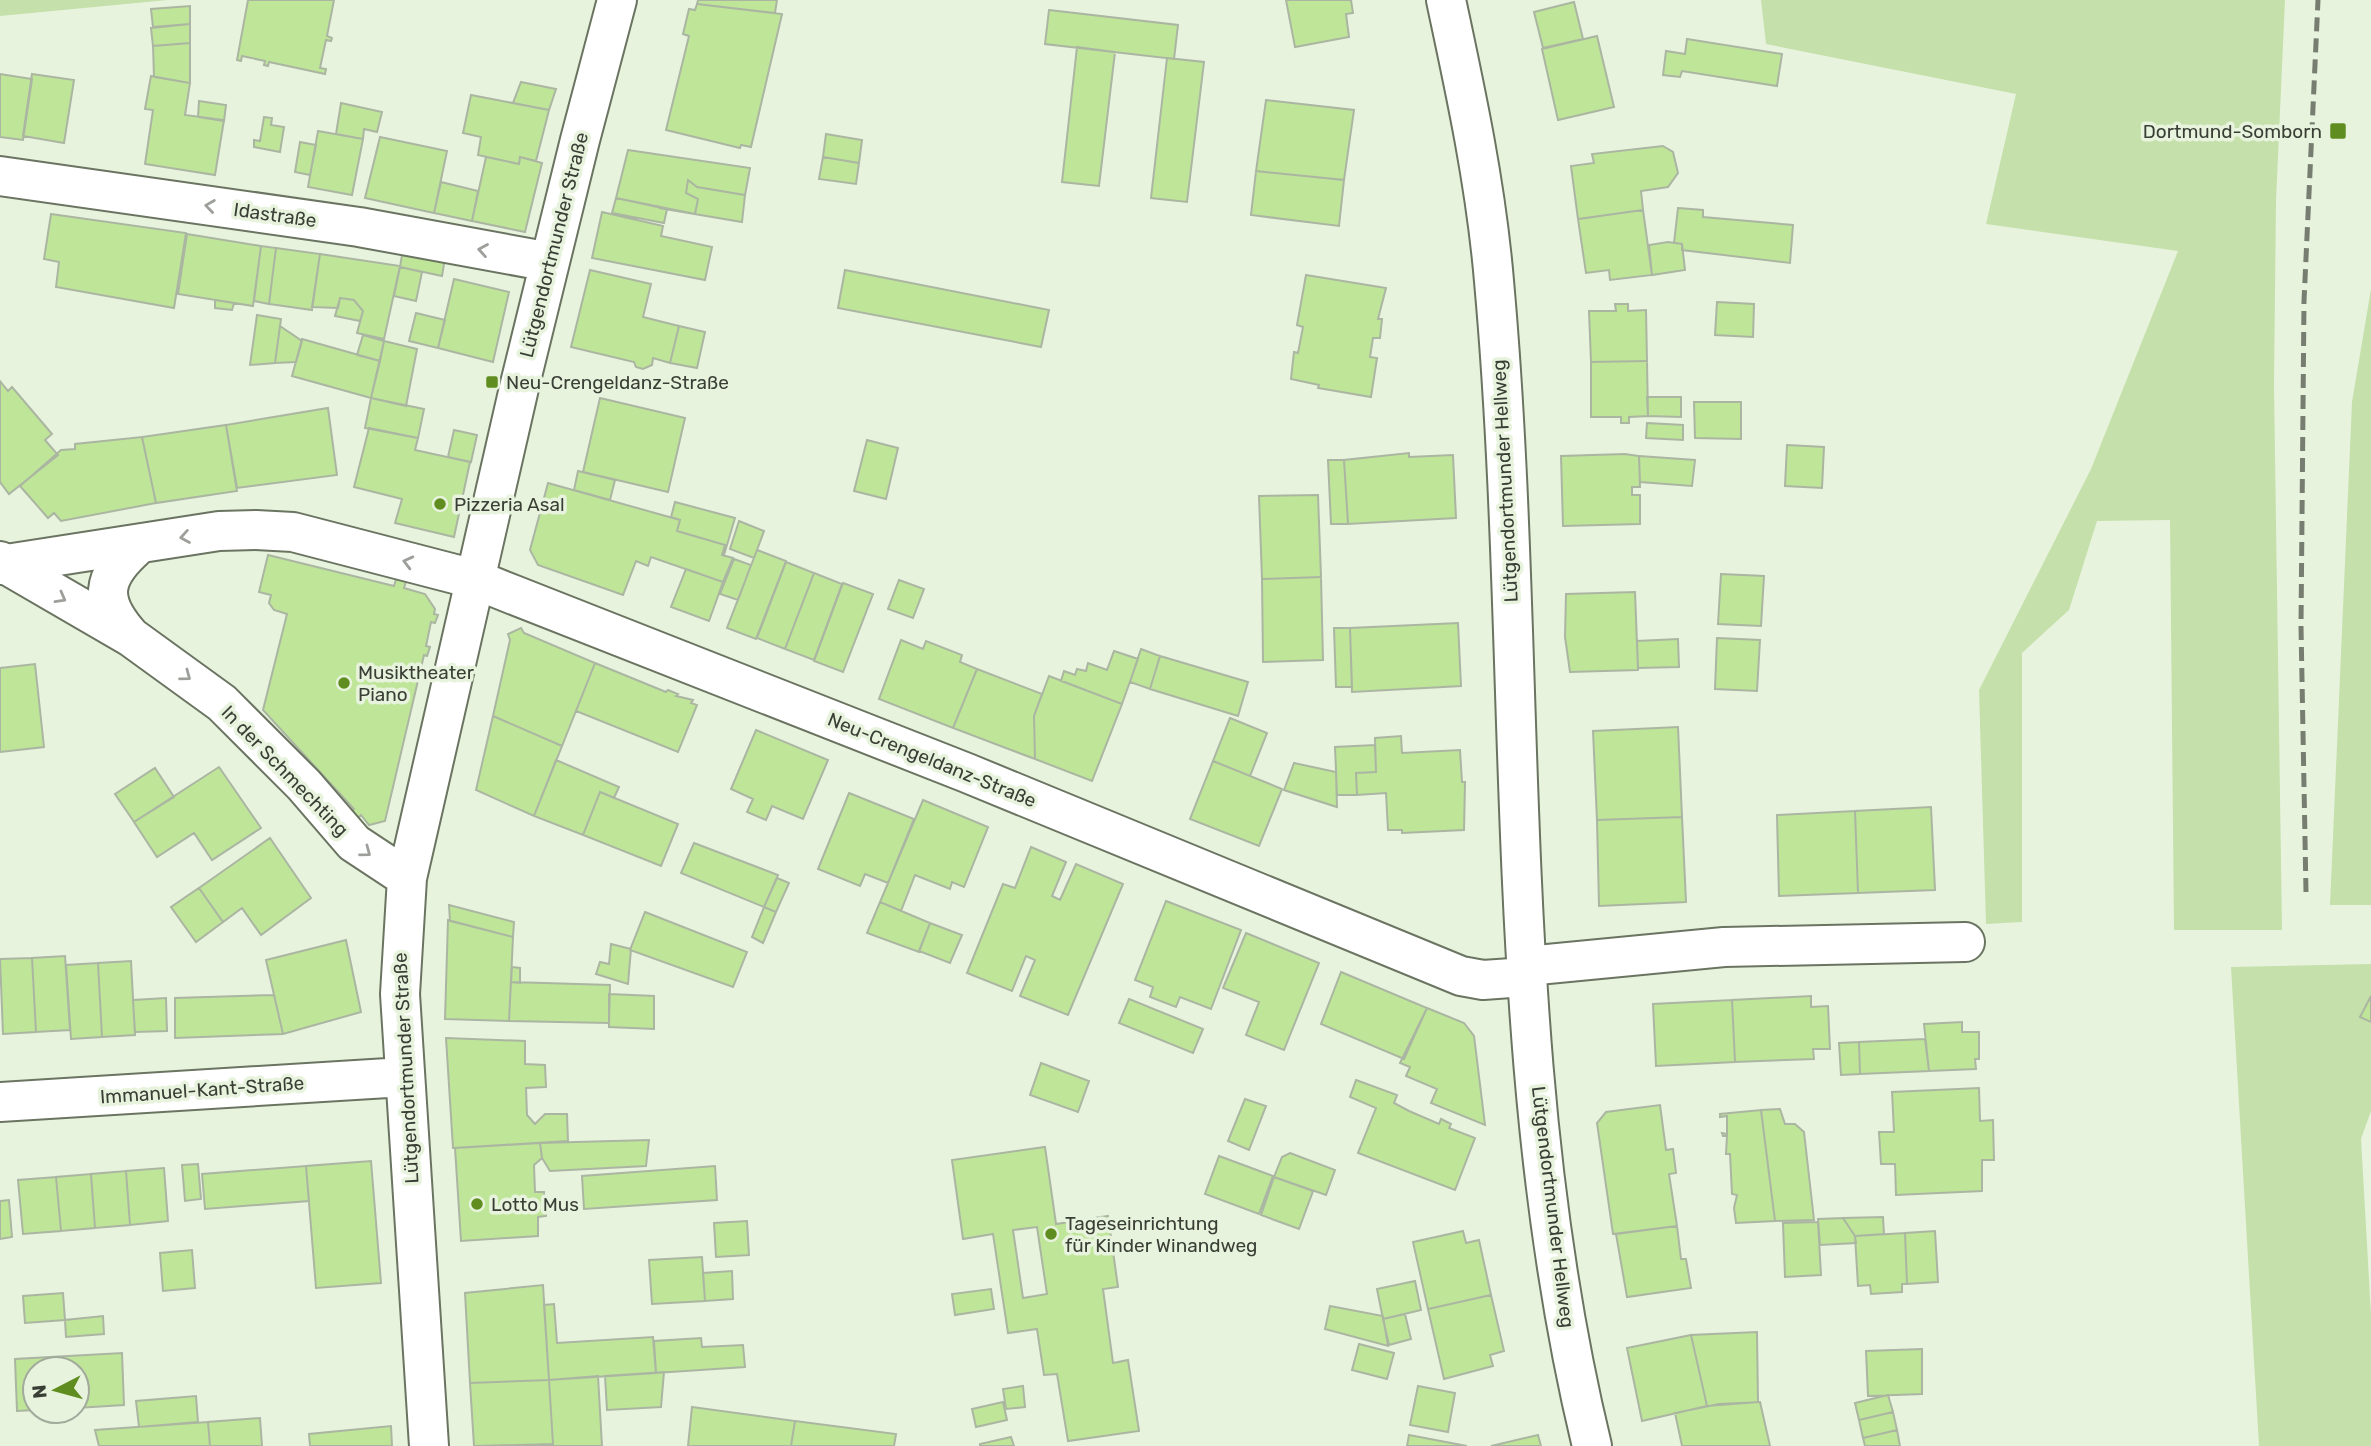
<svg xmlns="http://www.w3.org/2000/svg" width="2371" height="1446" font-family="Rubik,sans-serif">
<rect width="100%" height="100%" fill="#e8f3de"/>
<path fill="#c5e0ab" d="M0 0H168L0 16Z
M1761 0H2285L2276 201 2274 386 2282 930H2174L2170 520 2097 521 2069 610 2022 653V922L1986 924 1979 690 2091 469 2178 251 1986 224 2016 94 1766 44Z
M2371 289V905H2330L2352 402Z
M2371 964V1111L2361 1139 2371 1314V1446H2259L2231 967Z"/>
<path fill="#bfe599" stroke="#abb6a2" stroke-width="2" fill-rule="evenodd" d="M248 0H334L327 36 332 38 331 41 326 40 320 68 326 69 325 74 269 62 268 66 264 65 265 61 242 56 241 61 237 60Z
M698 0H777L775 13 697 4Z
M1286 0H1351L1353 13 1346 14 1349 37 1295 47Z
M1574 2 1583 39 1543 48 1534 12Z
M697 4 782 14 751 147 741 145 740 148 666 130 689 36 683 34 689 9 695 10Z
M190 6V24L153 27 151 9Z
M1049 10 1178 25 1174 59 1045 44Z
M190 24V43L153 46 151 28Z
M1597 36 1614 107 1558 120 1542 49Z
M1687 39 1782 54 1777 86 1682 71 1680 77 1663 75 1666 51 1685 54Z
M190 43V83L154 77 153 46Z
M1077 47 1115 52 1099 186 1062 182Z
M1167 58 1204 62 1187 202 1151 198Z
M0 74 32 79 23 140 0 137Z
M32 74 74 80 64 143 23 136Z
M151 76 190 83 185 115 224 120 215 175 145 164 153 110 145 109Z
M521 82 556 89 549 110 513 103Z
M471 95 549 110 536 161 520 157 519 164 478 155 481 137 463 133Z
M1266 100 1354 110 1344 180 1256 171Z
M199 101 226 105 224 121 198 117Z
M341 103 382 112 377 132 364 129 363 139 336 134Z
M264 117 272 118 271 125 284 127 280 152 254 147V140L260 141Z
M318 131 363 139 352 195 308 187Z
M826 134 862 140 859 163 823 157Z
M380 137 447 151 434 213 365 198Z
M300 142 316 145 310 175 295 172Z
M1663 146 1673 152 1678 173 1668 187 1641 191 1643 210 1578 219 1571 166 1594 163 1592 154Z
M628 150 750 168 745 195 697 187 688 180 686 193 698 199 695 214 616 198Z
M486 157 519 164 520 157 542 163 525 232 472 221Z
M823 157 859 163 856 184 819 179Z
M1256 171 1344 180 1339 226 1251 215Z
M688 180 697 187 745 195 742 222 659 208 695 214 698 199 686 193Z
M441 182 478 191 472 221 434 213Z
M616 198 667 209 664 223 612 213Z
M1678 208 1703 210V217L1793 225 1790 263 1682 250V244L1674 243Z
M1643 210 1652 275 1610 280 1609 270 1586 273 1578 219Z
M602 212 663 226 661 236 712 247 705 280 592 258Z
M51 214 186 233 174 308 56 287 59 262 44 259Z
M187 234 261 246 253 306 178 294Z
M1668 242 1682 244 1685 270 1652 275 1649 245Z
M261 246 276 248 269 304 254 301Z
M276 248 320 254 312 310 269 304Z
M403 249 445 258 442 276 400 267Z
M320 254 400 266 384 339 357 333 363 311 354 300 340 298 338 308 312 307Z
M400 267 422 272 416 301 394 296Z
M590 270 651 284 643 317 679 326 670 363 653 358 652 365 643 369 636 367 634 362 571 347Z
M845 270 1049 310 1041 347 838 308Z
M1306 275 1386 288 1378 319H1382L1380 338H1373L1370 357 1377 358 1371 397 1318 388 1319 385 1291 379 1294 352 1298 353 1303 327 1297 325Z
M454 279 509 292 493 362 438 348Z
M340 298 354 300 363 311 360 321 335 316Z
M215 300 234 303 232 310 215 308Z
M1717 302 1754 304 1753 337 1715 335Z
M1615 304H1628V311L1646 310 1647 361 1591 362 1589 311H1616Z
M416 313 445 320 438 348 409 341Z
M257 315 281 319 275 363 250 365Z
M280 326 302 341 296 362 275 363Z
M679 326 705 332 697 368 670 363Z
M363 335 384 341 380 361 357 355Z
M302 339 380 361 371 398 292 376Z
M384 341 417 349 406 406 371 398Z
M1647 361 1648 416 1629 417V423H1621V417H1591V362Z
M0 381 8 391 12 387 52 434 45 440 58 455 9 494 0 482Z
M1647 397H1681V417L1648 416Z
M371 398 424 409 418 438 365 428Z
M600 398 685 418 668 492 583 472Z
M1694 402H1741V439L1695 438Z
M328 408 337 475 237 488 226 425Z
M1647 423 1683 425V440L1646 438Z
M226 425 237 491 156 503 142 437Z
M369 428 418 438 415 450 470 462 454 537 395 523 402 499 354 487Z
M454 430 477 435 471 462 448 457Z
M142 437 156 503 61 521 54 513 48 518 20 486 61 450 75 449V444Z
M867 440 898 448 886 499 854 491Z
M1787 445 1824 447 1822 488 1785 486Z
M1409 453V457L1453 455 1456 518 1348 524 1344 460Z
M1625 454 1639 456 1640 487H1632V495H1640V524L1563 526 1561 456Z
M1639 456 1695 460 1692 486 1640 482Z
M1328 460H1344L1348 524H1331Z
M578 471 615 480 610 500 574 490Z
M548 483 680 520 677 531 725 545 722 555 733 558 723 582 651 557 648 566 636 561 623 595 538 565 530 550Z
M1318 495 1321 577 1262 579 1259 496Z
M675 502 735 518 724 555 725 545 677 531 680 520 671 517Z
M739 521 764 531 754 558 730 549Z
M757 550 786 561 756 639 727 628Z
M268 555 394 586 397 576 407 578 404 588 425 594 435 609 434 614 438 615 435 623 431 622 426 646 430 647 427 656 424 655 385 821 369 825 361 815 358 818 352 811 354 809 263 710 287 614 274 610 269 603 271 595 259 592Z
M734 559 751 565 738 600 720 594Z
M786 562 814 573 785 649 757 638Z
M686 569 723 582 709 621 671 607Z
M814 573 842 584 814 660 785 649Z
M1721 574 1764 576 1761 626 1718 624Z
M1321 577 1323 660 1263 662 1262 579Z
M899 580 924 589 913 618 888 609Z
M843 583 873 594 843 672 814 661Z
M1635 592 1638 670 1570 672 1565 637 1566 594Z
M1458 623 1461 686 1352 692 1350 628Z
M521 628 524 633 595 663 562 746 493 716 510 640 508 634Z
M1334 628H1350L1352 687H1336Z
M1717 638 1760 640 1757 691 1715 689Z
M1678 639 1679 667 1638 668 1637 641Z
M901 640 923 649 926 641 962 655 960 662 977 669 953 728 879 699Z
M1141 649 1160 656 1150 689 1130 682Z
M1114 651 1138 659 1122 704 1061 681 1064 671 1075 675 1077 669 1086 671 1088 663 1107 670Z
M1160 656 1248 682 1238 716 1150 689Z
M595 663 666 692 668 690 678 694 676 696 693 700 691 703 697 705 678 752 576 711Z
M35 664 44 747 0 752V668Z
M977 669 1042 694 1034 716 1035 759 953 728Z
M1049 676 1122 704 1092 781 1035 759 1034 716Z
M493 716 562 746 534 816 476 790Z
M1230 718 1267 733 1250 776 1213 761Z
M1678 727 1682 817 1597 820 1593 731Z
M756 730 828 760 803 819 772 806 766 820 747 812 753 799 731 789Z
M1401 736 1402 753 1460 750 1462 782H1465L1464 830 1402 833V830H1388L1386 793 1357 795 1356 773 1376 772 1375 738Z
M1375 745 1376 772 1356 773 1357 795H1337L1335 747Z
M556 760 619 787 614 798 600 792 583 835 534 816Z
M1213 761 1282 789 1259 846 1190 819Z
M1294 763 1336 772 1337 807 1284 790Z
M219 767 261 828 212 860 194 833 157 857 134 822Z
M155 768 174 797 134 822 115 794Z
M600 792 678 824 661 866 583 835Z
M849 793 914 819 888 883 865 874 860 886 818 869Z
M923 800 988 827 964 887 952 882 950 889 915 875 901 911 880 902Z
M1931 807 1935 890 1858 893 1855 811Z
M1855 811 1858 893 1779 896 1777 815Z
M1682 817 1686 902 1599 906 1597 820Z
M270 838 311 898 261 935 242 908 223 922 199 888Z
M694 843 778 875 764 907 681 873Z
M1031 847 1066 862 1052 896 1060 900 1076 864 1123 884 1068 1015 1020 996 1035 960 1026 956 1012 991 967 973 1003 884 1015 888Z
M777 878 789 883 776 912 764 907Z
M199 888 223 922 196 942 171 907Z
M1166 901 1241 930 1211 1009 1180 997 1176 1007 1150 997 1153 987 1135 980Z
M880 902 930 923 919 952 867 933Z
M449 905 514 922 513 937 450 921Z
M764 907 776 912 763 943 752 937Z
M645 912 747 952 733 987 630 950Z
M448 920 513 937 509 1021 445 1019Z
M930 923 962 935 950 963 919 951Z
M1246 933 1319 963 1284 1050 1246 1035 1259 1002 1223 988Z
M346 940 361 1012 283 1034 266 960Z
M611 944 631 949 628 984 596 974 600 962 609 964Z
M65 956 70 1030 36 1032 32 958Z
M32 958 36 1032 3 1034 0 959Z
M131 961 135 1035 102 1037 98 963Z
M98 963 102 1037 71 1039 66 965Z
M512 967 520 968V983L511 982Z
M1341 972 1427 1008 1404 1059 1321 1024Z
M511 982 610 985 609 1023 509 1021Z
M609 994 654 996V1029L609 1027Z
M274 995 283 1034 175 1038V998Z
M1811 996V1007L1828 1006 1830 1049H1813L1814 1059 1735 1062 1732 1000Z
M2371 996V1022L2360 1017Z
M166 998 167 1031 135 1032 133 1000Z
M1129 999 1203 1029 1193 1053 1119 1023Z
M1732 1000 1735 1062 1656 1066 1653 1004Z
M1427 1008 1464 1023 1474 1036 1485 1125 1431 1103 1437 1089 1406 1076 1410 1067 1400 1063Z
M1962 1022V1032H1979V1059H1975L1976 1069 1929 1071 1924 1024Z
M446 1038 525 1041V1064L545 1065 546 1087 526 1088 527 1115 535 1124 545 1114H567L568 1141 453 1148Z
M1925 1039 1929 1071 1860 1074 1859 1042Z
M1859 1042 1860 1074 1841 1075 1839 1043Z
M1041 1063 1089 1081 1078 1112 1030 1095Z
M1356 1080 1397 1095 1394 1103 1409 1111 1439 1124 1441 1119 1451 1124 1449 1128 1475 1138 1455 1190 1358 1153 1376 1108 1350 1097Z
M1979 1088 1980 1121 1993 1120 1994 1160H1982V1191L1896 1195 1895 1164H1881L1879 1132H1894L1892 1092Z
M1245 1099 1266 1106 1249 1150 1228 1141Z
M1660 1105 1666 1150 1673 1149 1676 1173 1669 1174 1677 1226 1613 1234 1597 1123 1606 1112Z
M1780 1109 1785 1124H1795L1804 1132 1814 1220 1775 1221 1761 1110Z
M1761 1110 1775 1221 1736 1223 1734 1208 1737 1195 1732 1194 1730 1154H1726L1727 1136H1723L1722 1133 1727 1134V1116L1720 1117V1114Z
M649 1140 646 1166 550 1171 542 1158 540 1143Z
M540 1143 542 1158 534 1165 535 1192H544L546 1216 538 1217V1236L461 1241 455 1148Z
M1045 1147 1056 1224 1108 1216 1118 1287 1103 1289 1113 1363 1128 1360 1139 1431 1068 1441 1057 1374 1044 1375 1037 1329 1008 1333 993 1234 963 1239 952 1160ZM1037 1227 1047 1294 1023 1298 1013 1230Z
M1290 1153 1335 1170 1326 1195 1274 1177 1282 1157Z
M1219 1156 1273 1176 1259 1214 1205 1194Z
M371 1161 381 1283 316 1288 306 1166Z
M198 1164 201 1199 185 1201 182 1165Z
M306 1166 309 1201 205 1209 202 1174Z
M715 1166 717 1200 584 1209 582 1176Z
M164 1168 168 1221 130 1225 126 1171Z
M126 1171 130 1225 95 1228 91 1174Z
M91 1174 95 1228 61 1231 56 1177Z
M56 1177 61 1231 23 1234 18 1180Z
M1274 1177 1313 1191 1299 1229 1261 1215Z
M9 1200 12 1237 0 1239V1201Z
M1883 1217 1884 1234 1855 1236 1843 1218Z
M1843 1218 1855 1236 1856 1243 1820 1245 1818 1219Z
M747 1221 749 1255 716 1257 714 1223Z
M1818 1222 1821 1275 1785 1277 1783 1223Z
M1677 1226 1681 1259H1686L1691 1288 1627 1297 1616 1234Z
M1463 1231 1466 1243 1479 1240 1491 1295 1428 1309 1413 1242Z
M1935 1231 1938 1282 1907 1284 1905 1233Z
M1905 1233 1907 1284H1902V1292L1871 1294 1870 1285 1858 1286 1855 1236Z
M192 1250 195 1288 163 1291 160 1253Z
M702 1257 705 1301 652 1304 649 1260Z
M732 1271 733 1299 705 1301 703 1273Z
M1415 1281 1421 1310 1383 1319 1377 1289Z
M543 1285 549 1380 470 1383 465 1293Z
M991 1289 994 1309 955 1315 952 1294Z
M63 1293 65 1320 25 1323 23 1296Z
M1491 1295 1504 1351 1490 1355 1493 1366 1444 1379 1428 1309Z
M554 1304 557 1343 653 1337 656 1373 549 1380 544 1305Z
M1330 1306 1383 1316 1388 1346 1325 1329Z
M1405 1314 1411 1339 1389 1345 1383 1319Z
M103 1316 104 1334 66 1337 65 1320Z
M1757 1332 1758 1402 1707 1406 1691 1335Z
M1691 1335 1707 1406 1642 1421 1627 1348Z
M701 1338 702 1347 743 1345 745 1367 656 1373 654 1341Z
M1359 1344 1394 1353 1387 1379 1352 1370Z
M1922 1349V1394L1868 1396 1866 1351Z
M122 1353 124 1405 77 1408V1369H35V1410L17 1411 15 1359Z
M664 1372 661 1407 607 1410 605 1376Z
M598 1376 602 1446H512L553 1444 549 1380Z
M549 1380 553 1444 474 1446 470 1383Z
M1023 1386 1025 1407 1006 1409 1003 1389Z
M1418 1386 1455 1393 1448 1432 1410 1425Z
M1888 1395 1893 1412 1859 1420 1855 1403Z
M196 1396 198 1422 139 1427 136 1401Z
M1003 1402 1007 1420 976 1427 972 1409Z
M1760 1402 1770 1446H1682L1675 1413 1719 1404Z
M692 1407 795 1421 791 1446H688Z
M1893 1412 1897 1430 1863 1438 1859 1420Z
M260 1418 262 1446H210L208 1422Z
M795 1421 896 1434 894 1446H791Z
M208 1422 210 1446H99L95 1430Z
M391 1426 392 1446H310L309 1434Z
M1897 1430 1900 1446H1865L1863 1438Z
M1409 1435 1467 1446H1407Z
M1538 1435 1541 1446H1491Z
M1011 1437 1014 1446H980V1444Z"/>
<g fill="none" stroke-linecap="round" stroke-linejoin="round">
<g stroke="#6a7461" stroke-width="42">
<path id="minor" d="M0 176 359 227 550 262
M0 561 131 637 222 703 304 785 354 843 407 878
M0 565 219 531 256 530 293 532 474 579 514 595 967 773 1461 976 1483 980 1527 977
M131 637C98 600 101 578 137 546
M1527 966 1724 947 1965 942
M0 1102 404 1077
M429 1446 400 994 407 878 519 388 580 140 617 0"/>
</g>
<g stroke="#6a7461" stroke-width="42">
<path id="major" d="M1446 0C1466 93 1486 186 1494 281 1529 669 1499 1064 1592 1446"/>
</g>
<use href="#minor" stroke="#fff" stroke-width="38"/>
<use href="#major" stroke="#fff" stroke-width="38"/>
<path stroke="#777e71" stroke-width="5" stroke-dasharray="14 7" stroke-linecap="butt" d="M2306 892 2301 626 2304 301 2318 0"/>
</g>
<defs><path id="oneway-chevron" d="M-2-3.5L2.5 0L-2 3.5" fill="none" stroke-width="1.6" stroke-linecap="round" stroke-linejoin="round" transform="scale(1.75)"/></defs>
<g stroke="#9c9f9a">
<use href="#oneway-chevron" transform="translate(210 206) rotate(-172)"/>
<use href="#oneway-chevron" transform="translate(483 250) rotate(-170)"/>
<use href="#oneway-chevron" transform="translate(185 537) rotate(170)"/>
<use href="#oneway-chevron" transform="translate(408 562) rotate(-166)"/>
<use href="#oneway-chevron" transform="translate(61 598) rotate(29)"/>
<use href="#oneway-chevron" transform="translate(186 676) rotate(37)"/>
<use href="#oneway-chevron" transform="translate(366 852) rotate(37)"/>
</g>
<g fill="#608d1f" stroke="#e8f3de" stroke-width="2.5">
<rect x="2329" y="122" width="18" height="18" rx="3.5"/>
<rect x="485" y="375" width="14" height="14" rx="3.5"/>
<circle cx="440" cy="504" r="7"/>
<circle cx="344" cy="683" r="7"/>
<circle cx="477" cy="1204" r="7"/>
<circle cx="1051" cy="1234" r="7"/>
</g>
<g text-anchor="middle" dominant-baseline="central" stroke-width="7" stroke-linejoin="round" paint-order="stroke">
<g font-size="19" fill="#3a3f36" stroke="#e8f3de" text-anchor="start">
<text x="2322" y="131" text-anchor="end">Dortmund-Somborn</text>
<text x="506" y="382">Neu-Crengeldanz-Straße</text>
<text x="454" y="504">Pizzeria Asal</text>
<text x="358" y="672">Musiktheater<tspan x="358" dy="22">Piano</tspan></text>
<text x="491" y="1204">Lotto Mus</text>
<text x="1065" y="1223">Tageseinrichtung<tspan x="1065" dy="22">für Kinder Winandweg</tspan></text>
</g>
<g font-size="19" fill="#3a3f36" stroke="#e8f3de">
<text transform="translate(275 215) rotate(8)">Idastraße</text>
<text transform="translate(554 245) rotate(-76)">Lütgendortmunder Straße</text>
<text transform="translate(1505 481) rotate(-93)">Lütgendortmunder Hellweg</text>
<text transform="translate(932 760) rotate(22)">Neu-Crengeldanz-Straße</text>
<text transform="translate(285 771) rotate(46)">In der Schmechting</text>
<text transform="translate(406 1068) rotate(-93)">Lütgendortmunder Straße</text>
<text transform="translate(202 1090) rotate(-4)">Immanuel-Kant-Straße</text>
<text transform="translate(1553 1207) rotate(83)">Lütgendortmunder Hellweg</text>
</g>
</g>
<g transform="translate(56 1390) rotate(264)"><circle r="33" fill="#e8f3de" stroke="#a2ab9b" stroke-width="2"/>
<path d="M0-5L12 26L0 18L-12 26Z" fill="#608d1f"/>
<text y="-10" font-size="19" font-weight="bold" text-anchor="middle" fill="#3a3f36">N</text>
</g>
</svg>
